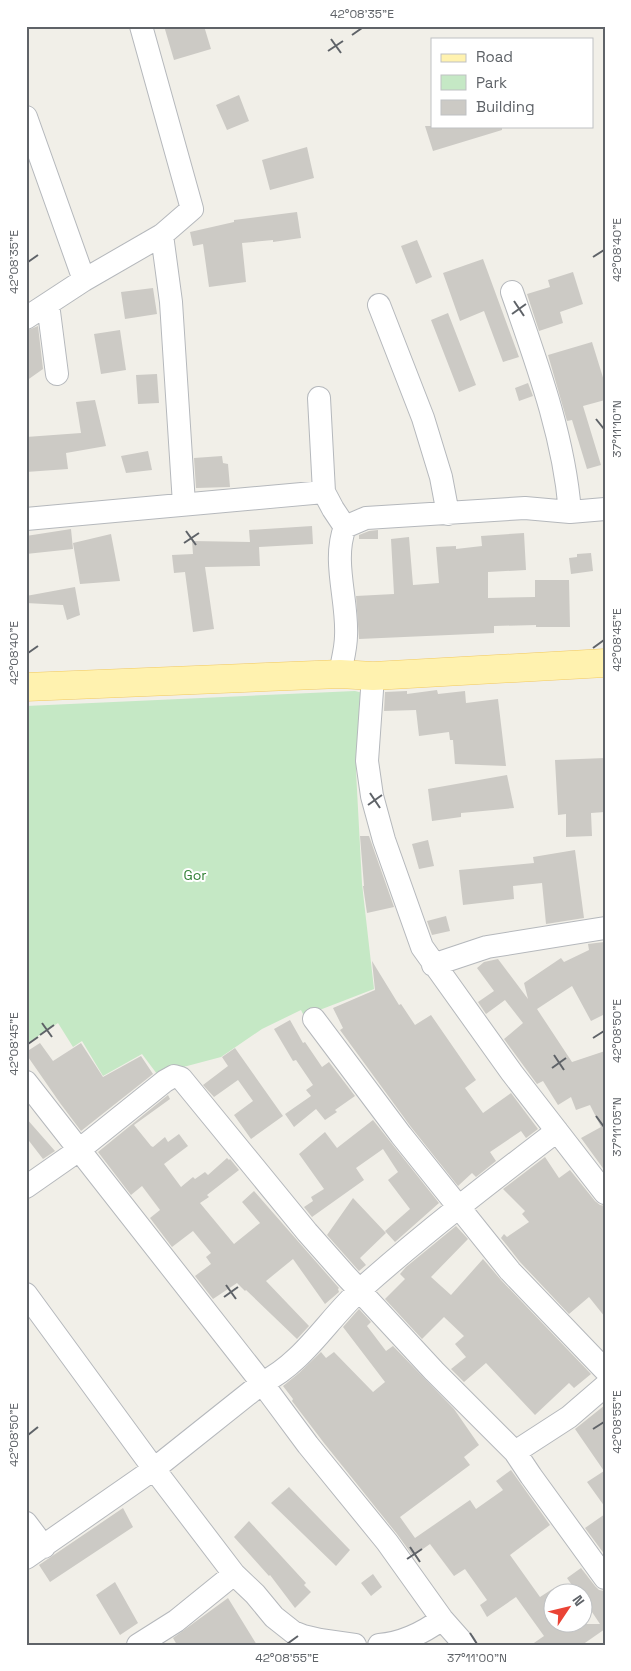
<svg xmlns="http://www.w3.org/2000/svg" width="631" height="1671" font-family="'Space Grotesk',sans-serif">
<rect width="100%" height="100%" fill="#f1efe8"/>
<path fill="#c5e8c5" d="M355 691 367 694 356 753V771L362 884 374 989 304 1016 301 1010 262 1029 221 1057 157 1074 142 1054 103 1076 82 1041 73 1047 58 1023 26 1044V706Z"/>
<path fill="#cccac5" d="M164 26H204L211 49 174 60Z
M239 95 249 121 227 130 216 105Z
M425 126H502V130L433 151Z
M307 147 314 178 270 190 262 160Z
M297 212 301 238 273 242V240L242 243 246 282 209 287 203 244 193 246 190 232 234 222V220Z
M417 240 432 277 416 284 401 246Z
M483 259 519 357 503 362 484 311 460 321 443 273Z
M573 272 583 304 560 312 563 323 539 331 527 294 550 287 548 280Z
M153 288 157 314 125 319 121 292Z
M448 313 476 385 459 392 431 320Z
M38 326 43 369 26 381V331Z
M120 330 126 370 101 374 94 334Z
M592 342 605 384V400L583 406 601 465 587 469 572 420 567 421 548 355Z
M157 374 159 403 138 404 136 375Z
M528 383 533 396 519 401 515 388Z
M95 400 106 446 66 453 68 469 26 472V437L81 433 76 402Z
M148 451 152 470 126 473 121 456Z
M222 456 223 463 228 464 230 487 196 488 194 458Z
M312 526 313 544 259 547 260 566 205 567 214 629 193 632 185 572 174 573 172 555 193 554 192 541 250 542 249 530Z
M71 529 73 549 26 554V536Z
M378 530V539H359V535L369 531Z
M524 533 526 570 488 572V598L535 597V580H569L570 627H536V625L494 626V633L359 639 356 596 394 594 391 539 409 537 413 585 439 583 436 547 456 546V549L482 546 481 536Z
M111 534 120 581 80 584 73 543Z
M591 553 593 571 571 574 569 558 577 557V554Z
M75 587 80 615 67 620 63 605 26 603V596Z
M437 690 438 694 465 691 466 703 498 699 506 766 455 764 453 740H450L449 732 419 736 416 710 384 711 385 692 407 691V694Z
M605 758V812L591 813 592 836 566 837V814L558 815 555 760Z
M507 775 514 808 461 813V817L432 821 428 789Z
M360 836H369L394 907 367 913 363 886H364Z
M428 840 434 866 419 869 412 844Z
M575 850 584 918 546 924 542 883 513 886 514 899 463 905 459 870 534 863 533 857Z
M446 916 450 931 432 935 427 921Z
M604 942 605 1014 591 1021 572 986 537 1009 572 1062 605 1051V1171L581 1138 601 1127 590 1105 576 1110 571 1097 558 1105 543 1081 537 1084 504 1039 523 1023 505 1000 486 1014 478 1002 494 991 477 968 484 962 498 959 528 999 524 983 561 958 564 962 589 950 588 944Z
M372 961 399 1005 401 1004 415 1025 431 1015 476 1080 465 1088 483 1113 511 1093 538 1129 526 1138 521 1131 490 1152 496 1161 476 1177 472 1173 458 1186 411 1127 340 1030 343 1028 333 1008 375 990Z
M290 1020 303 1043 305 1042 322 1067 329 1062 355 1096 335 1110 337 1112 325 1120 316 1109 294 1127 285 1114 311 1096 306 1090 313 1085 296 1060 293 1061 274 1029Z
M40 1043 53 1061 81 1043 103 1077 141 1056 153 1074 81 1131 60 1103 26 1054V1052Z
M235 1048 283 1116 251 1139 234 1115 253 1101 238 1080 214 1097 203 1085 228 1066 222 1057Z
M168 1095 170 1099 134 1125 151 1146 153 1147 165 1137 168 1142 179 1134 188 1146 164 1164 181 1187 193 1177 195 1179 205 1172 208 1175 227 1158 229 1160 230 1159 239 1170 207 1195 209 1197 200 1203 234 1244 260 1223 242 1202 254 1191 339 1288 338 1289 339 1292 325 1304 293 1259 266 1281 309 1326 297 1339 246 1290 245 1291 237 1283 213 1299 195 1276 211 1264 206 1257 211 1253 193 1231 172 1247 150 1218 160 1210 142 1186 131 1195 98 1152Z
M26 1118 55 1151 43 1159 26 1137Z
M373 1120 439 1203 395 1242 385 1231 410 1209 388 1180 398 1172 383 1149 356 1168 364 1180 312 1217 304 1207 313 1201 311 1197 324 1189 299 1154 325 1132 337 1148Z
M545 1157 559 1178 570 1170 595 1201 600 1205 605 1206V1317L589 1297 569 1314 520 1262 501 1238 504 1234 507 1237 529 1222 522 1214 525 1211 503 1189Z
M353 1198 386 1233 360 1258 366 1265 359 1271 327 1235Z
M456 1226 468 1239 431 1277 451 1295 483 1259 501 1280 591 1374 574 1388 569 1383 535 1415 486 1363 464 1382 451 1369 466 1357 455 1344 464 1336 444 1317 422 1339 385 1299 405 1279 400 1274 406 1267Z
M359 1309 371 1322 367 1326 386 1351 393 1346 454 1409 479 1445 464 1457 470 1465 400 1517 415 1538 470 1500 476 1509 503 1490 496 1481 511 1470 550 1525 510 1555 540 1597 554 1588V1624H600L584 1600V1594H578L567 1578 581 1568 595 1586 599 1590 605 1591V1629L582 1645H531L544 1636 516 1597 487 1617 480 1605 487 1600 465 1569 454 1576 430 1544 413 1556 397 1534 324 1443 292 1401 293 1399 283 1386 299 1373 321 1352 326 1358 334 1352 373 1392 385 1382 343 1327Z
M605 1405V1507L587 1482 604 1471 575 1429Z
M289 1487 350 1550 336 1566 271 1503Z
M123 1508 133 1527 50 1582 39 1565Z
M605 1514V1555L585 1528Z
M249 1521 306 1583 304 1585 311 1592 295 1608 270 1575 269 1576 234 1537Z
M373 1574 382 1587 371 1596 361 1583Z
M115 1582 138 1623 120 1635 96 1595Z
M228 1598 257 1645H177L173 1638Z"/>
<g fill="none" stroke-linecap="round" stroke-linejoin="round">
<g stroke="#b5b8bc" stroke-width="24">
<path id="minor" d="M26 117 84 280
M162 235 171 302 184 504
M512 292C537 364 564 436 570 512
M48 304 57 374
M379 305 423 418 441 477 448 514
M26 318 84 280 162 235 192 209 141 26
M319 398 324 492 333 509 345 527C332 561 348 600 346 636 346 648 342 662 340 674
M26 519 324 492
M345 527 366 518 525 508 570 512 605 509
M373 676 367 761 372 796 384 840 422 947 512 1073 605 1193
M433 965 487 947 605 928
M314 1019 401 1135 510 1271 605 1370
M26 1082 262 1383 308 1445 387 1542 442 1619 465 1645
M26 1187 79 1150 165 1081 174 1076 181 1078 307 1232 346 1276 434 1371 515 1452 531 1476 605 1578
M26 1294 154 1469 234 1574 255 1594 274 1617 293 1632 303 1636 320 1640 355 1645
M515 1452 569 1417 605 1386
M26 1523 44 1547
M26 1558 154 1469 262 1383C304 1362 327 1320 361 1289 424 1233 490 1182 557 1131
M138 1645 176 1621 234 1574
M379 1645C403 1643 423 1633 442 1619"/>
</g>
<g stroke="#f2c960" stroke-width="29">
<path id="major" d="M26 687 340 674 373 676 605 663"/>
</g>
<use href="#minor" stroke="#fff" stroke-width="22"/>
<use href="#major" stroke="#fff2af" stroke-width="28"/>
</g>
<path fill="none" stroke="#5f6368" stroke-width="2" d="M352 35 362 28M331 39 341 53M328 51 343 41M593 257 604 250M28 262 38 255M514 301 524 316M512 314 526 304M596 419 604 429M186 531 196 545M184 543 199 533M593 648 604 640M28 653 38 646M370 793 380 808M368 805 382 795M42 1023 52 1037M40 1035 54 1025M593 1038 604 1031M28 1044 38 1037M554 1055 564 1070M552 1068 566 1058M596 1116 604 1127M226 1285 236 1299M224 1297 238 1287M593 1429 604 1422M28 1435 38 1427M410 1547 420 1562M407 1559 422 1549M470 1633 477 1644M287 1644 298 1636"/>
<g text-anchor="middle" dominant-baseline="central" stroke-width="4" stroke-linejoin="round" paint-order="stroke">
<g font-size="14" fill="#348238" stroke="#fff">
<text x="195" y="875">Gor</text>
</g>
</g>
<rect width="631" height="1671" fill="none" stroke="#ffffff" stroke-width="55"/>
<rect x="431" y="38" width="162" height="90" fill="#ffffff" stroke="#bfc1c3"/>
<rect x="441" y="54" width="25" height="8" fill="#fff2af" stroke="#bfc1c3"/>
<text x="476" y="62" font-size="15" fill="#5f6368">Road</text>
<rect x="441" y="75" width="25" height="15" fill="#c5e8c5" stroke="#bfc1c3"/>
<text x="476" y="88" font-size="15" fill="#5f6368">Park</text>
<rect x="441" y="100" width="25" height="15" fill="#cccac5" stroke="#bfc1c3"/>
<text x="476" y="112" font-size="15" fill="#5f6368">Building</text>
<g transform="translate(568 1608) rotate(55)"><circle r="24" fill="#ffffff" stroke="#bfc1c3"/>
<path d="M0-4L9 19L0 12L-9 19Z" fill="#ea4335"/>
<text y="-8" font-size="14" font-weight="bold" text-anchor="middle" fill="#5f6368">N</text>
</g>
<rect x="28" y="28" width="576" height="1616" fill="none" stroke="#5f6368" stroke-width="2"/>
<g font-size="12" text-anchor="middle" fill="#5f6368">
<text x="362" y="18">42°08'35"E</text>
<text transform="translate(617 250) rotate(-90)" y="4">42°08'40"E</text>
<text transform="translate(14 262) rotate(-90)" y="4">42°08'35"E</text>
<text transform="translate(617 429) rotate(-90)" y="4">37°11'10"N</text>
<text transform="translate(617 640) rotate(-90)" y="4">42°08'45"E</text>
<text transform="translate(14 653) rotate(-90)" y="4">42°08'40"E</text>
<text transform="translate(617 1031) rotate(-90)" y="4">42°08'50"E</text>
<text transform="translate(14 1044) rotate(-90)" y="4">42°08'45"E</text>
<text transform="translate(617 1127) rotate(-90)" y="4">37°11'05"N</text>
<text transform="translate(617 1422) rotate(-90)" y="4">42°08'55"E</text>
<text transform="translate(14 1435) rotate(-90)" y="4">42°08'50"E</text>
<text x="287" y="1662">42°08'55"E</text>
<text x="477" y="1662">37°11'00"N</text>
</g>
</svg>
